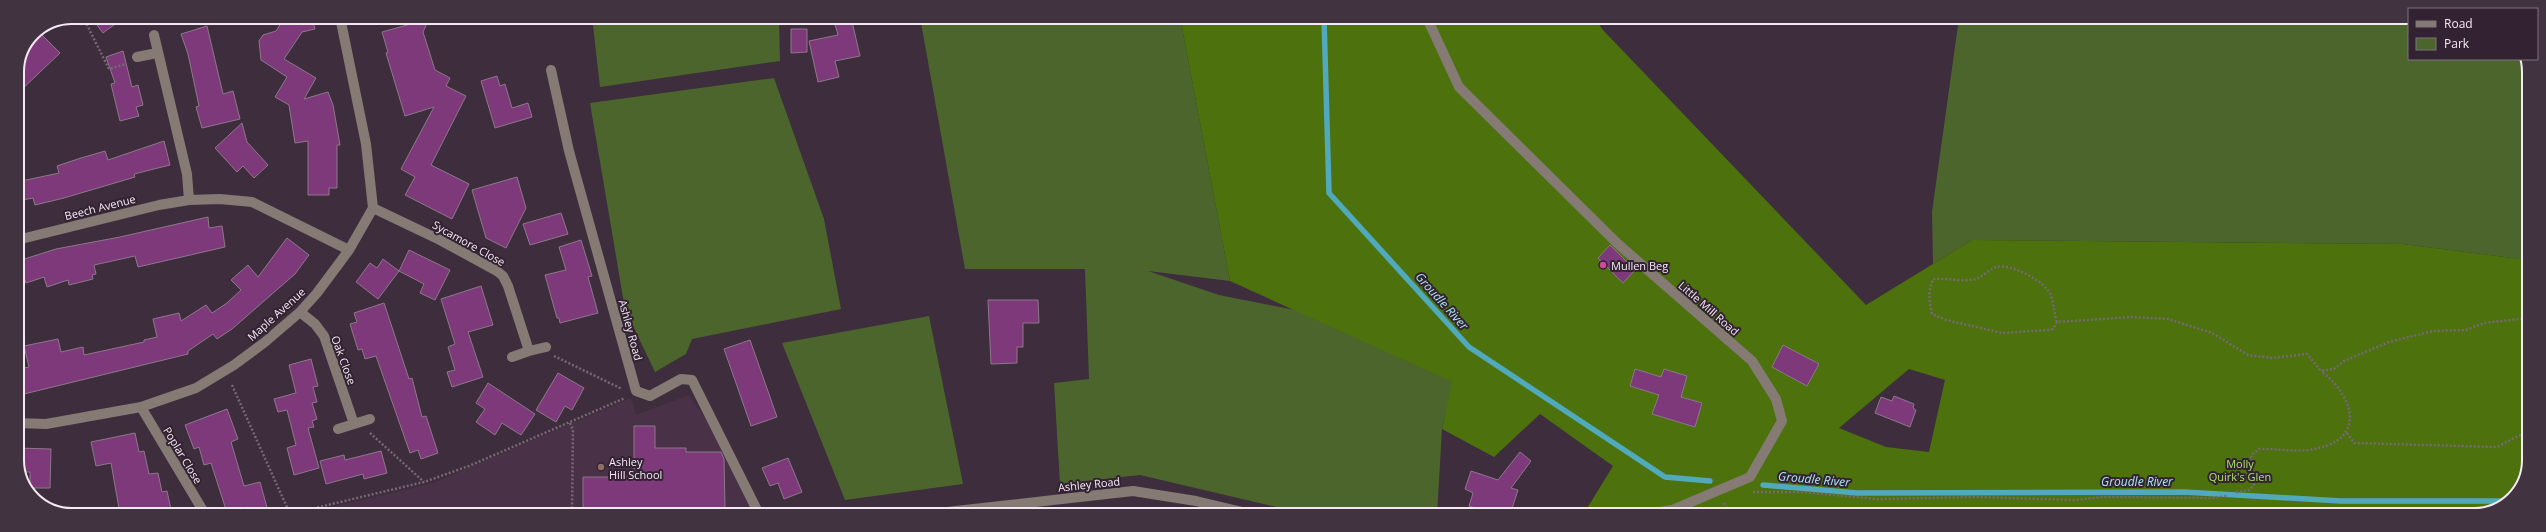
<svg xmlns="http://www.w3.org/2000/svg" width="2546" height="532" font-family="'Open Sans',sans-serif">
<rect width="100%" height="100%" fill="#3e2d3c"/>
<path fill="#493247" d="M689 395 707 421 751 506 750 514H303L433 483 631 398 636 415Z"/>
<path fill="#4c652d" d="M592 17H779L780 61 600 87Z
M920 17H1180L1230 281 1148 271 1219 295 1295 310 1453 382 1442 429 1437 515H1310L1140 475 1060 484 1054 383 1089 379 1085 269H965Z
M1959 18H2409V59H2525L2529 69 2528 260 2403 244 1972 240 1933 264 1932 212Z
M774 78 824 219 841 309 692 339 686 354 655 372 625 309 590 103Z
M929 316 963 484 845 500 782 343Z"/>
<path fill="#4c710d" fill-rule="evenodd" d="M1180 17 1595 18 1602 29 1866 305 1972 240 2403 244 2528 260V470L2510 501 2474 515H1583L1613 466 1540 414 1494 457 1442 429 1452 382 1230 281ZM1909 369 1945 380 1929 452 1886 447 1839 428Z"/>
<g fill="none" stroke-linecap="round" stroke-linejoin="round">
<path stroke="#51a9bc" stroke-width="5.5" d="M1324 18 1329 193 1469 347 1665 477 1710 481
M1763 485 1857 493 2184 492 2341 501H2510"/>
</g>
<path fill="#7e397b" stroke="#8c788a" d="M91 17H108L114 25 103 33Z
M285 17H312L315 29 302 32 284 59 316 78 304 99 328 92 333 105 340 145H337V188H329V195H308V141L295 143 289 105 275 97 287 77 261 60 259 41 263 35 276 31Z
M833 17H851L860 56 835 61 839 77 818 82 809 41 838 35Z
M429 19 423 32 435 70 450 78 446 86 466 96 431 165 469 184 452 219 405 195 415 177 401 169 434 107 405 116 386 53 388 52 382 32Z
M207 26 223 94 233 91 240 119 202 128 196 107 199 106 188 54 181 34Z
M791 29H807V52L791 53Z
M38 31 60 53 17 94V72L33 33Z
M123 51 132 87 138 85 143 105 136 107 139 116 120 121 111 84 115 83 106 57Z
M497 76 500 86 505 84 512 108 528 103 532 117 495 128 481 81Z
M242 123 247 142 268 165 254 178 243 166 237 172 215 148Z
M164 141 170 165 134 174 135 177 64 198 35 205 33 198 17 201V182L59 173 57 166 81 158 105 151 108 160Z
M517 177 526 208 506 248 486 238 472 190Z
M561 213 568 234 530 245 523 224Z
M208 217 209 228 222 226 225 247 138 267 135 256 94 265 96 274 92 275 93 279 69 285 68 280 47 287 44 277 26 283 18 261 56 249 120 237Z
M287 238 309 255 295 274 232 329 217 339 213 334 188 351V354L24 394 19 369 29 367 24 346 58 339 61 352 83 347 84 355 144 342V340L157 337 153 319 179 313 181 321 206 305 212 313 227 303 241 290 231 280 248 265 258 277Z
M581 240 592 276 588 277 598 313 560 323 559 318H557L545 275 566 270 559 247Z
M1610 245 1635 270 1623 283 1598 258Z
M409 250 450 270 435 300 420 293 424 284 399 271Z
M383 259 399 271 378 299 356 282 370 263 377 268Z
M481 286 493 325 468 332 483 377 452 387 447 372 455 370 448 347 455 344 441 299Z
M988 300H1038L1039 323H1023V347H1017V363L991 364Z
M384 303 409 379 412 378 422 417 426 416 438 453 421 459 418 450 410 453 376 356 365 359 362 349 358 350 350 324 357 322 354 313Z
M750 340 777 417 751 426 724 349Z
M1783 345 1819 364 1807 386 1772 367Z
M311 359 318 386 313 387 317 402 312 403 317 419 312 421 314 427 308 428 319 468 294 475 287 448 296 445 287 410 278 412 274 399 296 393 289 365Z
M1635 369 1661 377 1664 369 1687 376 1681 397 1702 403 1695 427 1652 414 1659 395 1630 386Z
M558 373 584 388 572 410 565 406 556 422 536 410Z
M488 383 535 414 521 435 502 423 495 435 476 422 485 409 476 403Z
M1894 396 1914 404 1913 408 1916 410 1910 427 1875 413 1881 397 1892 401Z
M227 409 238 439 231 442 244 486 260 482 268 511 250 514 248 507 227 513 211 463 204 465 199 447 194 449 185 425Z
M634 426H655V448H686V452H721L724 459 725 508H682V514H583V477H634Z
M135 433 139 452 144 451 149 474 158 473 162 492 167 491 172 514H120L111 463 96 466 91 442Z
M17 448 51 449 50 488H30V472H20L17 467Z
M381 451 387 473 364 479 363 474 326 484 320 461 344 455 345 460Z
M1520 452 1531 461 1511 488 1518 490 1510 515H1481L1475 511V508L1469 506 1473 493 1465 489 1471 471 1498 480Z
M788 458 802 492 784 499 778 483 770 486 762 468Z"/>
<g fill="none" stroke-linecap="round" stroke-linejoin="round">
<path stroke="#776875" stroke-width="2.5" stroke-dasharray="2 2" stroke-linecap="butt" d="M83 17 109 69 126 64
M1609 18 1613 22 1627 24 1630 18
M2057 322C2054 313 2054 305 2051 296 2047 282 2011 263 1997 267 1989 269 1984 276 1976 279 1964 282 1946 278 1933 279 1928 292 1929 301 1932 314L1946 320 2002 333 2048 330 2053 329 2057 322 2132 317 2168 319 2212 333 2248 355 2272 358 2307 354 2321 371 2334 369 2344 361 2389 342 2433 331 2466 330 2484 323 2528 318
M554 356 622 389
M232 385 290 514
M570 423 573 430 572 514
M370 433 424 482
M2347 433 2354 443 2497 447 2528 431
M1753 492H1803L1877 499 1978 497 2075 500 2103 497 2212 498 2227 496
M2236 492 2250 490 2254 484 2251 455 2259 449C2277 448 2296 453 2314 449 2354 442 2360 414 2335 384 2331 379 2326 376 2321 371
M1724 503 1730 515
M1093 510 1096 514
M290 514 424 482 469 466 625 398"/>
<path stroke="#857a74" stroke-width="10" d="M1427 18 1459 87 1618 244 1752 361 1776 399 1782 421 1750 477 1672 510 1641 515
M154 35 187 174 189 200
M137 57 157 53
M551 70 569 151 636 391 650 396 681 379 692 380 759 514
M373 208 440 240 497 271 503 276 508 286 529 351 546 347
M17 240 159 205 189 200 220 199 252 202 349 250
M300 312 315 324 324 336 354 424
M512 357 529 351
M141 407 205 514
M17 423 46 424 141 407 196 388 234 365 265 342 300 312 317 293 349 250 373 208 366 144 340 17
M338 429 370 419
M929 514 1133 491 1196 501 1251 514"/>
</g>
<circle fill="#d1479c" stroke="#332332" stroke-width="1.5" cx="1603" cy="265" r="4"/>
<circle fill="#8d6e63" stroke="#332332" stroke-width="1.5" cx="601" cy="467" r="4"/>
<g text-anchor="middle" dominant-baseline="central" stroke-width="4" stroke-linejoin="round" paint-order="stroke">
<g font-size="11" fill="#f4e9f3" stroke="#332332">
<text transform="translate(100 207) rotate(-14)">Beech Avenue</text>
<text transform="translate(469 243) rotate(29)">Sycamore Close</text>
<text transform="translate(1709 308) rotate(41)">Little Mill Road</text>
<text transform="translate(276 314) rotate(-42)">Maple Avenue</text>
<text transform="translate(631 330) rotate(75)">Ashley Road</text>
<text transform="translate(344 360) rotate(70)">Oak Close</text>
<text transform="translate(183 455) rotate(59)">Poplar Close</text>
<text transform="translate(1089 484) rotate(-6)">Ashley Road</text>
</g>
<g font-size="11" fill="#f4e9f3" stroke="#332332" text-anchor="start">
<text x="1611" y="265">Mullen Beg</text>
<text x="609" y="461">Ashley<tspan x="609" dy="13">Hill School</tspan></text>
</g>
<g font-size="11" fill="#abe06a" stroke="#332332">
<text x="2240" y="463">Molly<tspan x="2240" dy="13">Quirk's Glen</tspan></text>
</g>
<g font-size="12" font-style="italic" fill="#a9e5f3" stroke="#332332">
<text transform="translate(1442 301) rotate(48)">Groudle River</text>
<text transform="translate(1814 479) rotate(5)">Groudle River</text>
<text x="2137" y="481">Groudle River</text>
</g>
</g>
<path d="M0 0H2546V532H0ZM72 24H2474A48 48 0 0 1 2522 72V460A48 48 0 0 1 2474 508H72A48 48 0 0 1 24 460V72A48 48 0 0 1 72 24Z" fill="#423341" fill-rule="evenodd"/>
<path fill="none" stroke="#f4e9f3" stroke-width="2" d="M72 24H2474A48 48 0 0 1 2522 72V460A48 48 0 0 1 2474 508H72A48 48 0 0 1 24 460V72A48 48 0 0 1 72 24Z"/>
<rect x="2408" y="8" width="130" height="52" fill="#332332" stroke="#80727f"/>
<rect x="2416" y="21" width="20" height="6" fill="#857a74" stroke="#80727f"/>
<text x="2444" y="28" font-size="12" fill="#f4e9f3">Road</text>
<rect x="2416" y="38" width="20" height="12" fill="#4c652d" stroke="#80727f"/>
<text x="2444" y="48" font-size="12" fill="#f4e9f3">Park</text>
</svg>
